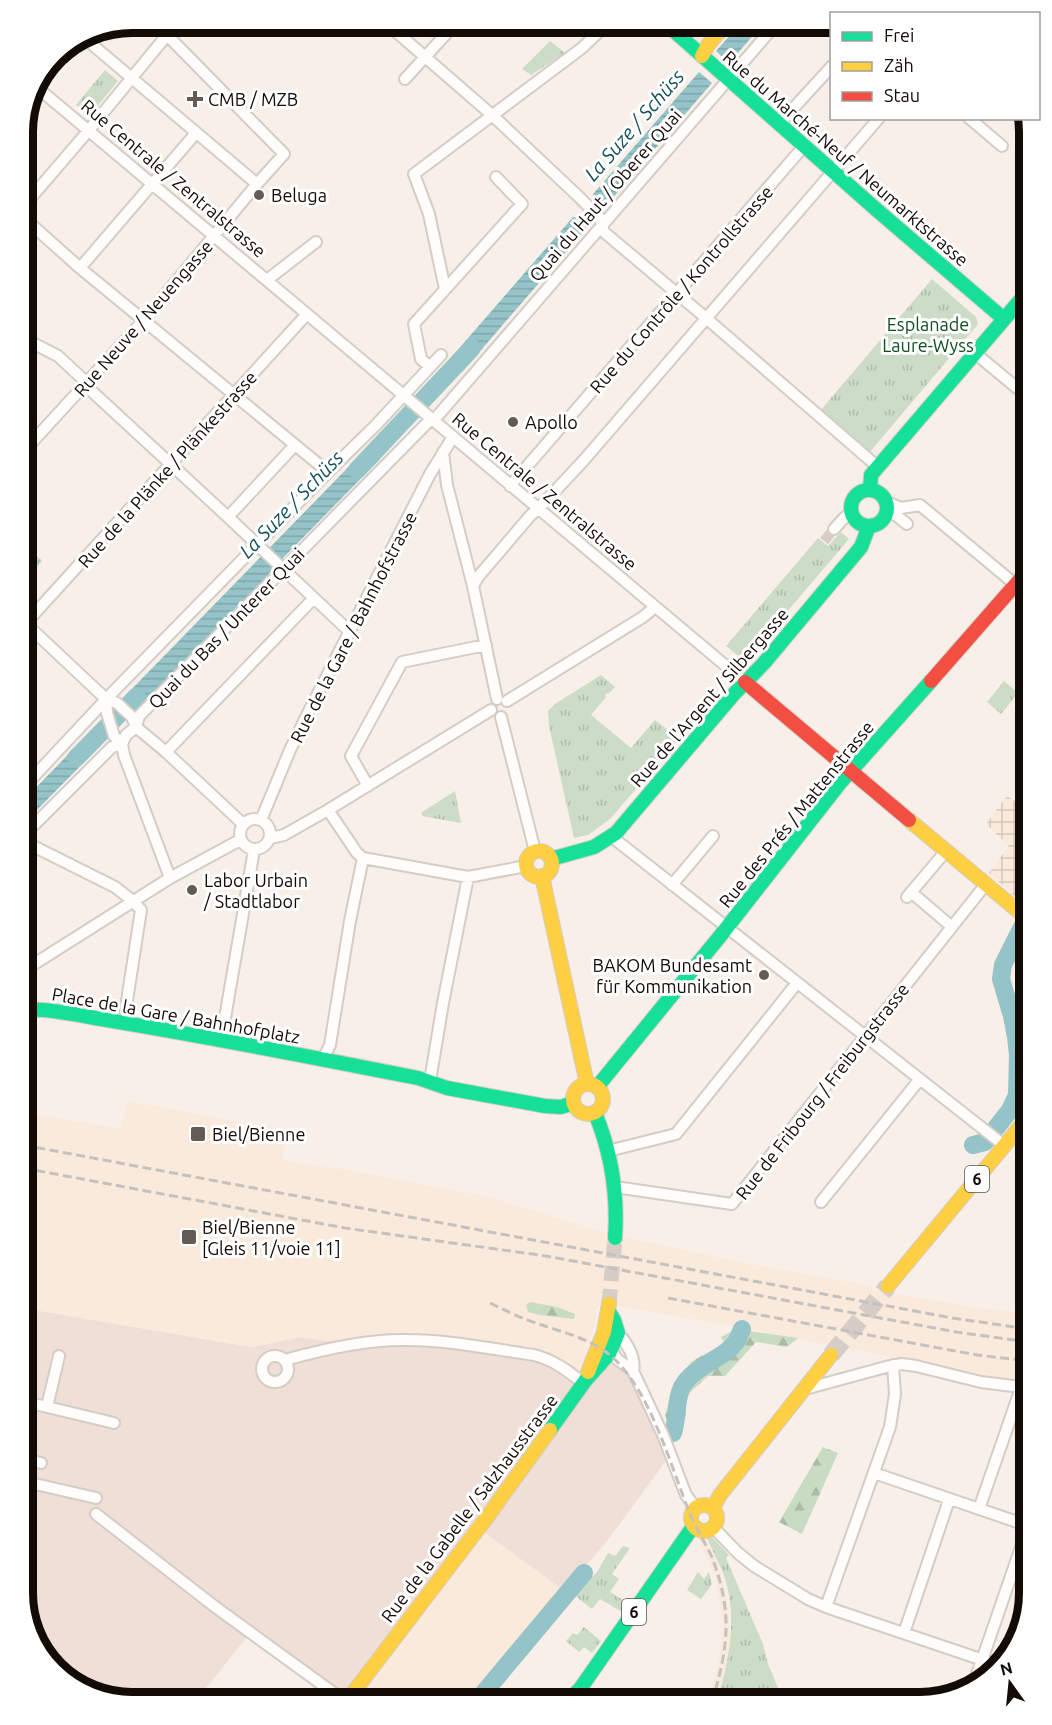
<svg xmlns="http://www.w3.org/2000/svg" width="1052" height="1725" font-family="Ubuntu,sans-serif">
<defs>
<pattern id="industrial-grid" width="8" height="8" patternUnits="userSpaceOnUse" patternTransform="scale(1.5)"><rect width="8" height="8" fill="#faeadb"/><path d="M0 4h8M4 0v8" fill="none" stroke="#d5c7ba"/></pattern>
<pattern id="grass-tufts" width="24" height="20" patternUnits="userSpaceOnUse" patternTransform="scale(1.5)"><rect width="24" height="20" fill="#ccdcc7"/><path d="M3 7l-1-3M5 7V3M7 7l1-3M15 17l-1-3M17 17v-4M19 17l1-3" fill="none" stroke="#aebba9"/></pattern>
<pattern id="forest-firs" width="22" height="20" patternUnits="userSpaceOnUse" patternTransform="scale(1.5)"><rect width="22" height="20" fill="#c8dcc3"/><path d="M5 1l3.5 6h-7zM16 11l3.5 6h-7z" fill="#abbba6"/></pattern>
<pattern id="garden-furrows" width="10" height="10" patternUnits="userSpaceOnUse" patternTransform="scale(1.5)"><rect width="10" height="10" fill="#ccdcc7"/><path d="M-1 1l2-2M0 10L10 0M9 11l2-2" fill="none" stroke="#aebba9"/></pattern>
<pattern id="water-rules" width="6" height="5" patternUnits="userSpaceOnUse" patternTransform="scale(1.5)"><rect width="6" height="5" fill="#94c3c8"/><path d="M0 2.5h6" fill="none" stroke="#7fa6aa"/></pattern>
</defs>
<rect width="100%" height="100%" fill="#f7efe8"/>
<path fill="#f0dfd6" d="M23 1308 251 1347 301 1337 340 1343 384 1336 418 1334 537 1352 551 1355 575 1366 585 1380 609 1354 633 1371 671 1454 607 1541 470 1702H346L250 1633 195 1702H125L71 1684 34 1642 23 1593Z"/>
<path fill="url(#industrial-grid)" d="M1020 794 1029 803V909L989 873 1009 846 986 824 1007 796 1014 801Z"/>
<path fill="#faeadb" d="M665 23H727L702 56Z
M127 1101 287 1131 282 1160 335 1169 336 1168 489 1197 602 1232 739 1262 871 1286 873 1290 984 1309 1029 1313V1385L981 1379 871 1353 720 1324 618 1306 598 1305 596 1318 585 1360 580 1365 585 1381 575 1366 551 1355 537 1352 418 1334 384 1336 340 1343 301 1337 251 1347 23 1308V1112L121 1129Z
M484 1532 562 1589 466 1702H373L360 1692Z
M705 1535 722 1574 729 1613 731 1648 717 1702H708L720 1655 722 1623 720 1600 715 1577 698 1538Z"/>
<path fill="url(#grass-tufts)" d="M550 41 565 53 531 75 522 69Z
M105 70 118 81 89 116 76 105Z
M932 279 976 317 978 324 869 453 820 411Z
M841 532 849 539 745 661 726 646 818 538 828 546Z
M601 675 615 687 608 694 607 693 605 695 606 697 591 715 631 748 655 720 679 739 610 819 588 835 574 838 549 726 548 711 555 704Z
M1004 681 1018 693 1001 714 987 702Z
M455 791 461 823 422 816V812Z
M708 1535 712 1537 729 1555 726 1558 763 1644 768 1664 784 1702H742L744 1697 720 1690C731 1653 737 1610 723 1573 718 1561 712 1550 707 1538Z
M623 1546 630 1548 612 1574 619 1579 610 1592 626 1602 630 1597 632 1599 622 1612 600 1599 592 1609 573 1594 597 1572 608 1553 615 1556Z
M698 1572 704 1579 709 1572 712 1584 701 1599 687 1590Z
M584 1627 601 1641 592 1653 584 1647 579 1652 566 1641 573 1633 577 1635Z"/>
<path fill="url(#forest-firs)" d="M530 1302 557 1307 575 1314 574 1319 540 1315 528 1312 526 1305Z
M734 1330 745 1336 749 1331 798 1338 787 1347 756 1342 725 1376H708L685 1397 686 1416 675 1441 665 1415 673 1387 691 1362 724 1343 721 1337Z
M823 1447 838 1453 802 1534 779 1522Z"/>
<path fill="url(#garden-furrows)" d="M23 548 34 558 37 556 42 561 24 583Z"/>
<path fill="url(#water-rules)" d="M741 23H764L729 63 716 51Z
M699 72 712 83 462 372 449 360Z
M368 447 380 459 284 557 238 608 136 709 123 698Z
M88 734 100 746 23 824V801Z"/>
<path fill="#f7efe8" d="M592 193 598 202 609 206 589 229 584 221 579 217H573L572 215Z"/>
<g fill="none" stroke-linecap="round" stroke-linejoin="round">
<path stroke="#94c3c8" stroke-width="18" d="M357 470 472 348
M76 758 137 696
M996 1128 1010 1110 1017 1095 1018 1055 1016 1037 1012 1016 1001 979 1003 965 1022 927
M973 1145 985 1142
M673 1433C678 1418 675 1401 682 1387 694 1365 722 1361 736 1342 739 1338 740 1333 742 1329
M476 1702 584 1573"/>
<path stroke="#d5cdc6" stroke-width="10" stroke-dasharray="10 5" stroke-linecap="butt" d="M824 541 834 529"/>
<path stroke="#d5cdc6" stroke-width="15" stroke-dasharray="15 8" stroke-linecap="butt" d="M609 1304 615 1238"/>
<path stroke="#d5cdc6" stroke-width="18" stroke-dasharray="18 9" stroke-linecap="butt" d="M831 1355 888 1286"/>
<g stroke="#d4cdc6" stroke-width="14">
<path id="street" d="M386 23 492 115 578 196 600 218 604 232 706 318 878 467
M82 36 257 184
M405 79 456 23
M39 89 745 682
M969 118 1002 146
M779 124 832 66
M23 207 89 130 167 35
M23 217 80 268 328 472
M80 268 196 133
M267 280 316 242
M445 289 429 214 414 174 582 48 608 23
M23 338 58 356 87 383
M976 354 1029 398
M430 367 421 359 414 324 522 204 496 177
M85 385 228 517 350 632
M434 420 777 23
M23 452 144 320 257 184 284 154 167 35 159 23
M443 452 447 485 473 586 497 699
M510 486 804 146
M887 502 901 508 920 505 1016 585
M887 508 907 524
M228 517 295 445
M834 529 844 518 852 512
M473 586 478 577 530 516 543 504 584 460 879 118
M23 621 106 699 117 703 132 717 136 727 166 752 243 824
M25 624 307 314
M106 699 107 713 114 736 122 744 124 755 170 878
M507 701 643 617 655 607
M501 717 535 851
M122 744 126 735 136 727 139 716 432 418
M166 752 313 599
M368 786 351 756 402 662 486 645
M23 788 113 692 328 472 376 425 441 355
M328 810 357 853 363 858 468 877 526 866
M240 834a15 15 0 1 1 30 0a15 15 0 1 1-30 0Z
M261 820 290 750 308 713 430 474 453 437
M23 836 112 747 122 744
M612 837 1005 1146
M270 838 284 835 328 810 491 710
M23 841 115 887 133 901 141 910 126 1007V1023
M672 885 713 836
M911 892 952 927
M907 897 946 851
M23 971 170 878 240 840
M221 1041 254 850
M323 1059 330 1045 350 921 363 858
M430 1081 443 1003 468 877
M608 1151 676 1134 797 983
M615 1187 732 1204 986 884
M821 1202 920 1079
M618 1333C627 1343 636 1358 633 1371
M610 1347 617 1359 633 1371 663 1435 686 1495 696 1508
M262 1369a13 13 0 1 1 26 0a13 13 0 1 1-26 0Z
M285 1360C324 1349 367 1339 407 1340 449 1340 492 1349 534 1355 554 1360 568 1371 583 1383
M805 1389 886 1367 902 1364 916 1366 981 1382 1029 1388
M39 1405 114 1423
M47 1407 59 1356
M28 1460 41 1463
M874 1473 1029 1526
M35 1484 96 1498
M979 1509 1021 1388
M96 1514 214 1606 346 1702
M713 1527 738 1553 754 1566 808 1599 826 1607 998 1665
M826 1607 890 1427 895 1394 893 1365
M904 1633 949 1500
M972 1689 1029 1524"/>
</g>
<g stroke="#d4cdc6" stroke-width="16">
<path id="fast" d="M665 23 878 211 1004 319
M870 490 871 475 1029 290
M851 508a18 18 0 1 1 36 0a18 18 0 1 1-36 0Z
M551 859 594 847 616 833 733 695 764 663 861 547 869 526
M23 1011C44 1006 90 1018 113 1021 215 1038 317 1058 418 1078L447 1088 545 1106 561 1107 573 1103
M597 1087 721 935 840 783 931 681
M595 1113C612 1154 618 1194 615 1238
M550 1430 585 1381 609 1354 618 1333 614 1320 608 1310
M567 1702 580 1689 690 1531 695 1527"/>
</g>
<g stroke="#d4cdc6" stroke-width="16">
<path id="slow" d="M702 56 708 45 727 23
M909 820 1029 920
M526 864a13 13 0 1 1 26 0a13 13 0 1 1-26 0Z
M542 876 587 1084
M573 1099a15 15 0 1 1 30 0a15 15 0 1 1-30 0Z
M888 1286 1029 1116
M588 1372 604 1332 609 1304
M691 1518a13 13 0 1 1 26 0a13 13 0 1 1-26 0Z
M713 1508 720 1495 831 1355
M346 1702 485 1520 550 1430"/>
</g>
<g stroke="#d4cdc6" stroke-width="16">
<path id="jam" d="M931 681 1029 569
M745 682 909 820"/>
</g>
<use href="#street" stroke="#fefdfc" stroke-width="10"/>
<use href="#fast" stroke="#16e098" stroke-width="14"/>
<use href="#slow" stroke="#ffcf43" stroke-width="14"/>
<use href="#jam" stroke="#f24e42" stroke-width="14"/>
<path stroke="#c4c1bf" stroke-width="3" stroke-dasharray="9 4.5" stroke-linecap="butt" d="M23 1145 952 1318 1029 1329
M23 1168 345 1228 546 1256 956 1332 1029 1342
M668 1298 977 1355 1029 1361
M490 1303C505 1310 520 1318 536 1323 561 1332 590 1338 611 1356 650 1389 671 1467 690 1514 696 1528 704 1541 711 1555 718 1572 723 1590 725 1608 729 1640 721 1672 712 1702"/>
</g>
<g fill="#635b54" stroke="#fff" stroke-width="2">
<path d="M192 90h6v6h6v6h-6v6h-6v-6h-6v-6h6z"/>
<circle cx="259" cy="195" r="6"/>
<circle cx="513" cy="422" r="6"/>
<circle cx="192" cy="890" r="6"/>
<circle cx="764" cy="975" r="6"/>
<rect x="190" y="1126" width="16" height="16" rx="3"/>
<rect x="181" y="1229" width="16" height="16" rx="3"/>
</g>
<g text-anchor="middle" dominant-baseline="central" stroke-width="6" stroke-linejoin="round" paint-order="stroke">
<g fill="#fff" stroke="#5a5450" stroke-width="1.5">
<rect x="965" y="1166" width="24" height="26" rx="4.5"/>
<rect x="622" y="1599" width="24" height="26" rx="4.5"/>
</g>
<g font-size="16" font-weight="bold" fill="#130b05">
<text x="977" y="1179">6</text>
<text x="634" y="1612">6</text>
</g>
<g font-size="18" fill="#130b05" stroke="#fff" text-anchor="start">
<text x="208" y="99">CMB / MZB</text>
<text x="271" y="195">Beluga</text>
<text x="525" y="422">Apollo</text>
<text x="204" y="880">Labor Urbain<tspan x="204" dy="21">/ Stadtlabor</tspan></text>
<text x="752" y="965" text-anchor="end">BAKOM Bundesamt<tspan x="752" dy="21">für Kommunikation</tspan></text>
<text x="212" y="1134">Biel/Bienne</text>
<text x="202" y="1227">Biel/Bienne<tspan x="202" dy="21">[Gleis 11/voie 11]</tspan></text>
</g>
<g font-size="18" fill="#130b05" stroke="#fff">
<text transform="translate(846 158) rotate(41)">Rue du Marché-Neuf / Neumarktstrasse</text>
<text transform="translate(174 178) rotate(40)">Rue Centrale / Zentralstrasse</text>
<text transform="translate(605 195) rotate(-49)">Quai du Haut / Oberer Quai</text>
<text transform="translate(681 289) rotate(-49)">Rue du Contrôle / Kontrollstrasse</text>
<text transform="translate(143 318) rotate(-49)">Rue Neuve / Neuengasse</text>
<text transform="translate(167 469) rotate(-48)">Rue de la Plänke / Plänkestrasse</text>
<text transform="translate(545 491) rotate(40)">Rue Centrale / Zentralstrasse</text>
<text transform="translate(353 627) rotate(-63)">Rue de la Gare / Bahnhofstrasse</text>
<text transform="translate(226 628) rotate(-46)">Quai du Bas / Unterer Quai</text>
<text transform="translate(709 697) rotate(-49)">Rue de l'Argent / Silbergasse</text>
<text transform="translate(796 814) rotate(-51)">Rue des Prés / Mattenstrasse</text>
<text transform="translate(176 1015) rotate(10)">Place de la Gare / Bahnhofplatz</text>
<text transform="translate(822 1091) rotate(-52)">Rue de Fribourg / Freiburgstrasse</text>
<text transform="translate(469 1508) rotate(-53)">Rue de la Gabelle / Salzhausstrasse</text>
</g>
<g font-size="18" fill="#0d4f1e" stroke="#fff">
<text x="928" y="324">Esplanade<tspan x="928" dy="21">Laure-Wyss</tspan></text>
</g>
<g font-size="20" font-style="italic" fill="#135159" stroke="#fff">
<text transform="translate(634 125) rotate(-49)">La Suze / Schüss</text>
<text transform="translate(291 504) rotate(-46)">La Suze / Schüss</text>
</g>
</g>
<path d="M0 0H1052V1725H0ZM132 33H920A99 99 0 0 1 1019 132V1593A99 99 0 0 1 920 1692H132A99 99 0 0 1 33 1593V132A99 99 0 0 1 132 33Z" fill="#fff" fill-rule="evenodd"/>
<path fill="none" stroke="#130b05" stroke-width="8" d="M132 33H920A99 99 0 0 1 1019 132V1593A99 99 0 0 1 920 1692H132A99 99 0 0 1 33 1593V132A99 99 0 0 1 132 33Z"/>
<rect x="830" y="12" width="210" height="108" fill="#ffffff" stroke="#a19d9b" stroke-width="1.5"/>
<rect x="842" y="32" width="30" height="9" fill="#16e098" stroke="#a19d9b" stroke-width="1.5"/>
<text x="884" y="42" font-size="18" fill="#130b05">Frei</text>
<rect x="842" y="62" width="30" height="9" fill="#ffcf43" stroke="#a19d9b" stroke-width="1.5"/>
<text x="884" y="72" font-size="18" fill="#130b05">Zäh</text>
<rect x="842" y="92" width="30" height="9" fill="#f24e42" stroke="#a19d9b" stroke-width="1.5"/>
<text x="884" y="102" font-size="18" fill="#130b05">Stau</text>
<g transform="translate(1010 1683) rotate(345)" stroke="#ffffff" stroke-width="4.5" paint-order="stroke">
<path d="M0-4.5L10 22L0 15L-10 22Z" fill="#130b05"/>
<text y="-9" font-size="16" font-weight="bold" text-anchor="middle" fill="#130b05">N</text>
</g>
</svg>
